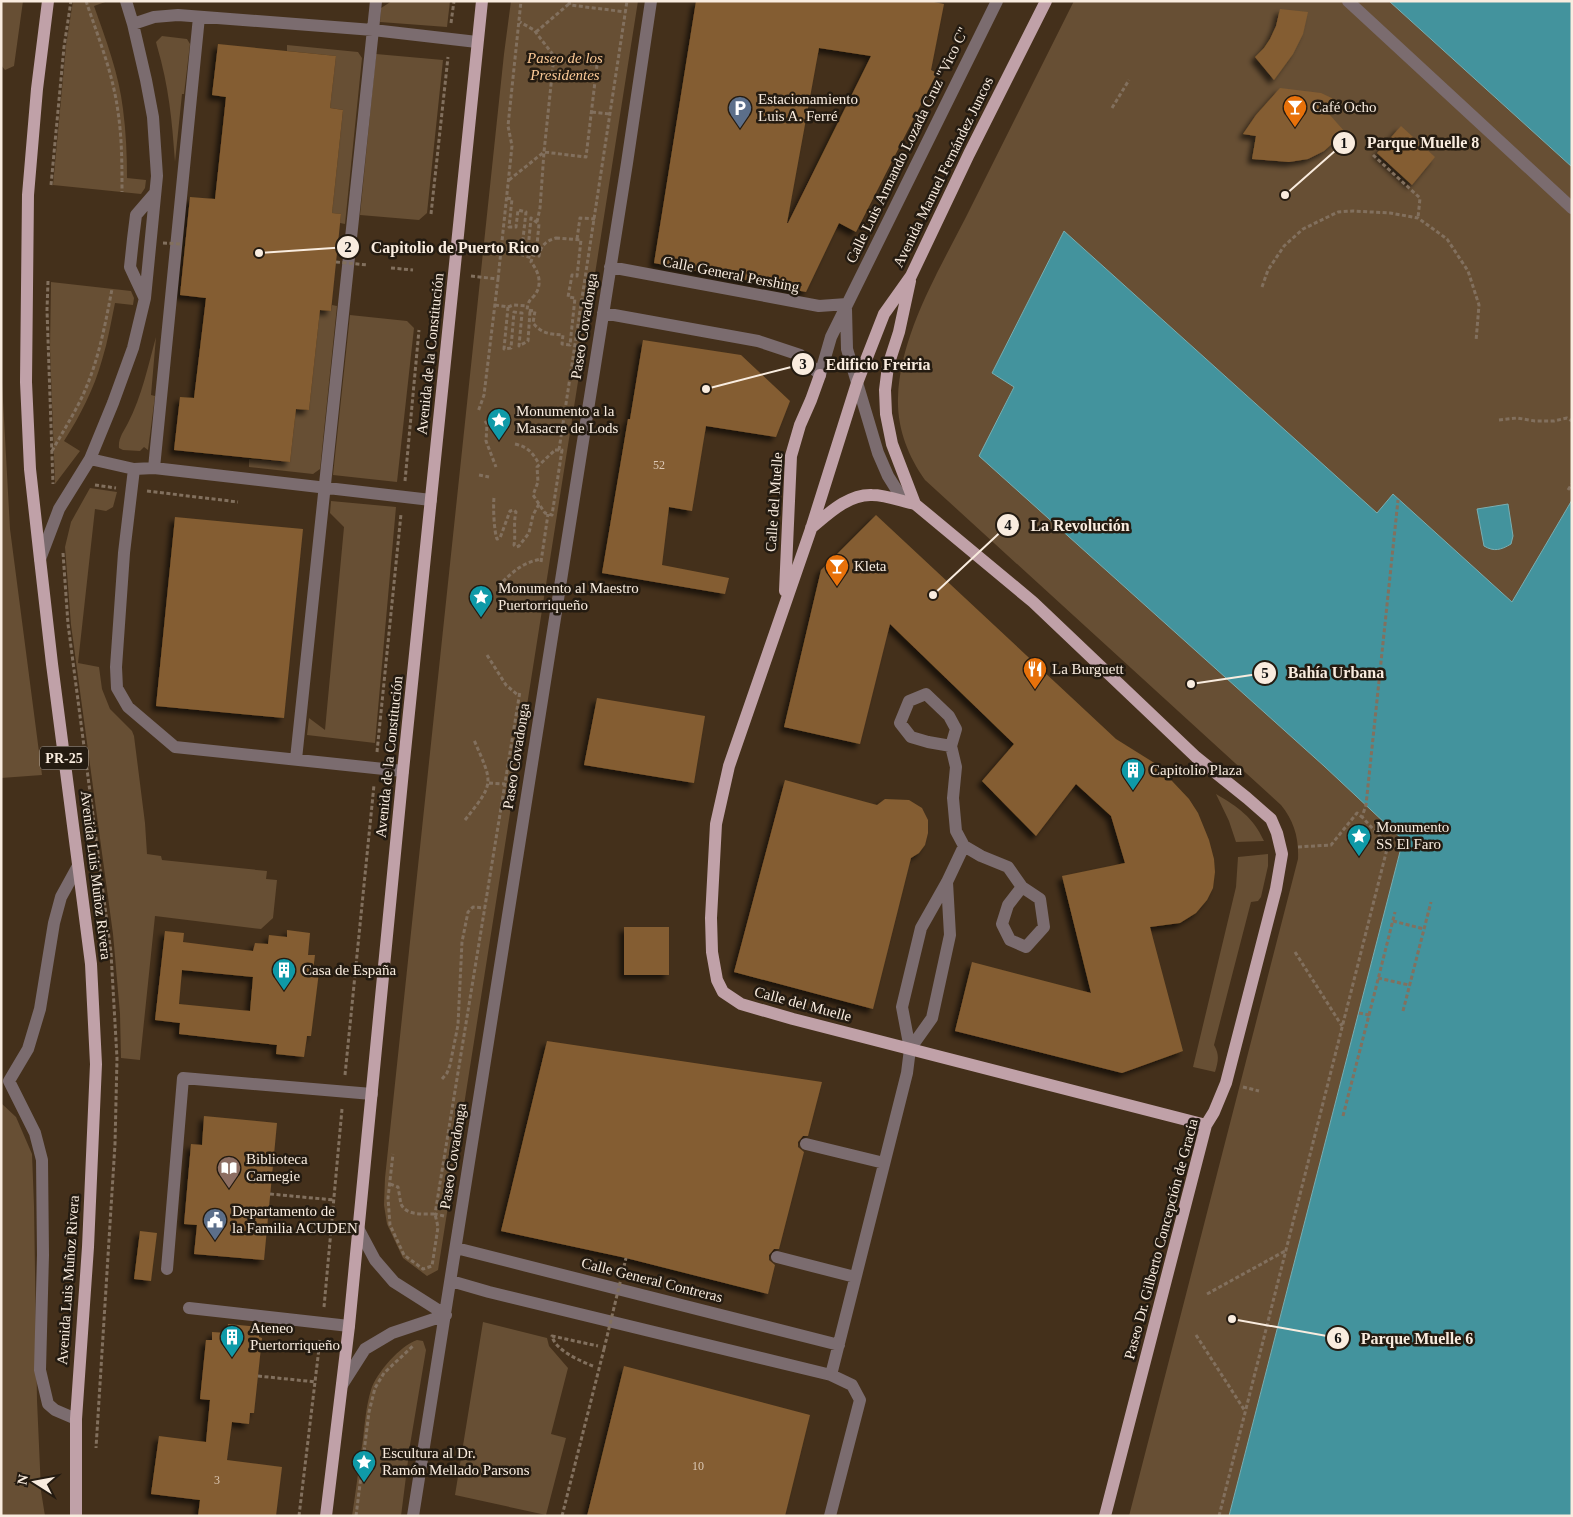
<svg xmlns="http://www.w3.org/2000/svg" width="1573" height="1517" font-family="Georgia,serif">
<defs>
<filter id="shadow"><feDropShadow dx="-4.5" dy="4.5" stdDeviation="2.5" flood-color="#0009"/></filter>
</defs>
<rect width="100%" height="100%" fill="#44301b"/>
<path fill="#674f34" d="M1 1H23L14 66 5 70 1 65Z
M73 1H108L94 6C106 40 119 74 123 109 126 132 127 155 127 178L146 180 145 188 141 194 53 185 66 46Z
M392 1H450L447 27 380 22 381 8Z
M511 1H638L438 1270 427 1276 403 1258 387 1224 384 1205 385 1178 504 54Z
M1074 1H1389L1572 167V500L1512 603 1393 494 1378 514 1064 231 992 373 1014 386 980 456 1324 766 1403 840 1229 1516H1129L1298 859C1299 838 1294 821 1281 805L925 480C908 456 897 428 898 398 900 331 943 264 972 205 1006 137 1040 69 1074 1Z
M162 36 187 39 190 44 184 94H182L175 162C172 120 169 87 157 46L156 42Z
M287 45 358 52 362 58 345 224 340 223 341 214 332 213 343 110 330 108 336 56 287 51Z
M376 54 443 60 427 213 419 220 360 215Z
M51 282 131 291 134 298 133 305 115 303C111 322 108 341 102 360 94 389 80 416 64 441L80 451 55 484 50 348Z
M332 305 337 306 320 469 313 474 249 467V459L290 462 296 409 309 410 320 310 331 311Z
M350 315 407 321 414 328 397 482 333 475Z
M156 337 151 395 155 396 148 450 144 447 140 451 123 450 119 448C118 438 124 431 128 423 142 396 148 366 156 337Z
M1 364 10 529 42 775 1 778Z
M90 488 117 492 113 507 106 511 95 509 78 663 99 667 102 689 110 709 132 731 134 736 145 823 147 854 161 856 162 860 267 871 266 879 277 880 273 918 261 929 155 916 140 1060 121 1058 120 1014 113 934 71 625 65 547 71 522Z
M331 501 396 507 375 743 307 735 309 718 325 730 344 527 330 513Z
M1216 794C1238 807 1253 817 1264 841L1236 842 1229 821Z
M1268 854V866L1261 897 1258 901 1251 902 1214 1045C1220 1055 1218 1062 1215 1072L1193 1067 1236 887 1238 857Z
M1 1103 16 1117 32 1154 34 1206 37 1400 41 1491 45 1516H1Z
M483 1322 547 1338 549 1346 568 1368 551 1434 566 1438 546 1515 455 1495Z
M417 1340 423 1341 426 1350 410 1445 401 1516H352C356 1490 359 1465 363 1439 365 1423 366 1406 371 1390 376 1373 401 1345 417 1340Z"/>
<path fill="#43939d" stroke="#7aaeb1" d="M1389 1H1572V167Z
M1064 231 1377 513 1393 494 1512 602 1572 500V1516H1229L1403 840 1324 766 979 456 1014 387 992 373Z
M1508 504 1513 536 1511 544C1501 550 1494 552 1484 546L1477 509Z"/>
<path fill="#845d31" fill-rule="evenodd" filter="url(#shadow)" d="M696 1H929L944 4 931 70 937 73 856 232 839 223 806 292 654 263ZM819 48 871 56 788 223H787Z
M1280 9 1308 12 1303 34 1293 54 1274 80 1255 57 1264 48 1270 39 1276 26Z
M218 44 336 56 330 108 343 110 332 213 341 214 331 311 320 310 309 410 296 409 290 462 174 450 180 397 194 398 206 298 180 295 190 197 215 199 226 97 212 95Z
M1280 88 1321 93 1338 101 1329 114 1345 132 1324 151 1308 159 1289 162 1252 159 1256 136 1243 134 1256 115Z
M1401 126 1435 157 1412 185 1377 153Z
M643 340 741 355 790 401 776 437 706 426 692 511 669 507 662 565 729 578 725 594 602 573 628 419H630Z
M876 515 1116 739 1156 764 1189 799 1198 813 1209 840 1214 859 1215 872 1213 888 1207 900 1196 913 1180 923 1150 927 1183 1051 1122 1073 955 1031 972 962 1091 993 1062 876 1125 863 1111 816 1076 784 1036 836 982 781 1014 744 890 624 860 744 784 727 821 570Z
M175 517 303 529 284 718 156 706Z
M597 698 705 716 694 783 584 765Z
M785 780 877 805 885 799 909 800 922 808 928 820V833L925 845 919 853 911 858 873 1009 734 972Z
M624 927H669V975H624Z
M287 930 310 933 308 955H315L313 971 319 972 311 1036H307L304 1057 276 1054 277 1045 179 1034 180 1023 155 1020 165 931 184 933 183 942 253 951 255 943 268 944 269 935 287 937ZM182 970 253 977 250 1011 179 1004Z
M547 1041 822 1082 808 1136H803L798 1142V1147L804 1152 779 1249H774L769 1255V1260L775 1265 768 1294 626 1258 501 1231Z
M204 1116 277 1123 264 1260 194 1254 197 1225 184 1224 191 1144 202 1145Z
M140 1231 157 1233 151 1281 134 1279Z
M228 1324 260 1327 259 1337 262 1338 254 1413H250L249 1424 232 1422 227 1460 282 1467 276 1516H198L200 1500 151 1494 159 1436 206 1442 210 1400 200 1399 206 1340H212V1332L227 1333Z
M624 1366 810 1415 785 1516H587Z"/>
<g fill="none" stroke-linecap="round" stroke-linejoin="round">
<path stroke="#82705e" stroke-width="3" stroke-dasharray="4 2.5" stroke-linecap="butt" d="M86 1C98 37 113 73 118 112 122 138 122 165 122 192
M569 1 570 5 626 12
M451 23 454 1
M536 32 570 3
M1112 108 1129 80
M592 112 610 114
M1373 155 1420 198 1418 218
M509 180 544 152 554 56 534 30 520 22
M51 185 64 47 71 1
M507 198 512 199 509 227H516L518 210 526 212 522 248 528 249 531 218 539 224 536 255
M431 214 448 57
M537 222 540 208 544 152 586 157 597 65 554 60
M556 238 581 240 577 276 572 275 568 297 575 298 570 345 562 344 563 335C550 334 542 334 533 323L535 311 527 310C528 302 529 301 534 296 543 285 539 272 531 262L533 255 539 256C541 245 546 241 556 238Z
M577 239 580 218 595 219
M501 252 519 254 532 258
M391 268 413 270
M471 276 498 279 484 395 478 412
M498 279 512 146 508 126 521 1
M48 281 47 310 53 484
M1262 287 1268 270 1284 246 1303 229 1338 212 1353 211 1390 213 1418 218 1447 239 1468 271 1479 305 1476 341
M495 305 508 307 504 349 511 348 514 312 522 313 519 346 528 341 530 311
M508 307 513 305 527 306
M1499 420 1517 418 1535 421H1554L1567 418 1572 421
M485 421 487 424 486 441 496 467
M515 444C528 447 533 453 539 464
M555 450H562L552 515 545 513 533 495 538 482 537 467Z
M559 450 627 1
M52 451C62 433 73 416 82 397 98 363 105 326 112 289
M479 475 489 477
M405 481 419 330
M95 485 116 488
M1568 490 1572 484
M147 491 238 502
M494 498C493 507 494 531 497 539L500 538 510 511 514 510 516 512C513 524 516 533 514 545L516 547 519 546 529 533 533 515 539 504
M63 553 68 624 111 953 117 1058 115 1144 96 1448
M541 562 548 514
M498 586C513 572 521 563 541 559
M487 655 506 685 519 696
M377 752 401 514
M489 783 505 784
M465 820C495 782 493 784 474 740
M1298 847 1331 845 1357 813 1362 817
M1393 921 1424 929
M1295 952 1342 1026
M1378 978 1409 985
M1403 1011 1431 902
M1369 1015 1395 912
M345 1075 374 785
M442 1079 447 1073 450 1065 458 1025 462 942 468 912 473 907 485 908
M1243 1087 1259 1091
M1343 1116 1369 1015 1359 1013
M390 1184 398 1187C399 1192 400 1199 401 1204 406 1216 425 1214 435 1214L438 1227 432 1266 423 1269 404 1255 390 1225 388 1198 393 1154
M270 1194 334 1200
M444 1216 435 1214 520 691
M1207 1294 1285 1251
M324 1307 342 1109
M1196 1335 1245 1411
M593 1366C580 1361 555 1350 552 1336L598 1346
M258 1376 316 1382
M299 1516 320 1340
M356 1516 369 1412 375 1388 384 1373 413 1346
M562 1516 604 1349
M1219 1516 1388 845 1362 817 1366 805 1398 500"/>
<path stroke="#7b6c6f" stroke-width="12" d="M126 1 133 24 146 80 153 117 157 176 145 298 133 348 113 403 90 459 134 469 154 468 431 500
M1348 1 1572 208
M133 24 154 17 178 15 373 30 477 42
M610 267 819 306 847 304
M144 297 130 267 133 239 136 215 155 193
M846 309 847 349 878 453 888 476 898 492 915 504
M603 313 758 341 800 355 820 375 831 337 997 1
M154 468 199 17
M134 469 124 553 116 667 117 688 128 707 175 747 403 771
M40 559 59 509 90 459
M951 746 928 742 911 737 900 723 909 701 926 694 949 716 956 729 951 746 956 767 953 798 956 831 964 846 981 856 1008 867 1022 887 1040 899 1044 927 1026 947 1010 940 1002 924 1008 905 1022 887
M296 759 376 1
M910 1049 932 1018 950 935 947 882
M806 1144 884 1163
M359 1230 375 1260 394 1282 446 1315
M456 1248 839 1345
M777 1257 855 1277
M167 1269 183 1078 372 1094
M451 1281 489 1292 831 1375 852 1385 860 1400 830 1516
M189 1308 349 1326
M831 1375 907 1073 910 1049 902 1007 921 928 947 882 964 846
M342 1385 365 1349 392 1333 446 1315
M76 1419 55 1410 48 1404 40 1370 43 1255 42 1160 35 1133 9 1081 28 1049 40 1009 54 923 61 897 78 866
M413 1516 627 163 651 1"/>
<path stroke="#c0a1a8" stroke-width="12" d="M48 1 37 89 28 195 26 382 30 469 40 559 52 664 91 964 96 1064 88 1247 76 1419V1516
M1046 1 969 154 911 276 884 314 857 383 811 529 729 766 716 824 711 918 712 952 717 980 723 992 741 1004 793 1019 1206 1125
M910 281 899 332 888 366 885 390 886 414 892 444 915 504 1033 602 1196 757 1247 798 1271 819 1277 833 1282 854 1276 889 1226 1083 1214 1112 1206 1125 1105 1516
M811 528C828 514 848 494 872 495 886 495 901 501 915 504
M785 591 791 456 800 425 811 400 820 375
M326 1516 349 1326 403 771 482 1"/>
<path stroke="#82705e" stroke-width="3" stroke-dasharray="4 2.5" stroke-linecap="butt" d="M163 243 181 244
M336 262 368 265
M604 1349 626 1258"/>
</g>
<defs>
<g id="bar-pin" transform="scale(1.25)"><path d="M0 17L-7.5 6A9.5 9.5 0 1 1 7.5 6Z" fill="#e8710a" stroke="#241b11"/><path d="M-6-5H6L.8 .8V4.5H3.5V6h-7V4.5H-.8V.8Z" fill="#fff"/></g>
<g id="parking-pin" transform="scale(1.25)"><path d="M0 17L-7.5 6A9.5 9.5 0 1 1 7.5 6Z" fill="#5c6f8a" stroke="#241b11"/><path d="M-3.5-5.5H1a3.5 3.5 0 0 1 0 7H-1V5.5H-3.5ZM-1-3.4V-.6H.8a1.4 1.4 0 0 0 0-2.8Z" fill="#fff"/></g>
<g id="sight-pin" transform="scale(1.25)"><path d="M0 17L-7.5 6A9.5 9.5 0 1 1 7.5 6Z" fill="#0f9aa8" stroke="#241b11"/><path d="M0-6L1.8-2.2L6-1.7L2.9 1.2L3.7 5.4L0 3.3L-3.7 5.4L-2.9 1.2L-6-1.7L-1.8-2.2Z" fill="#fff"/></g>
<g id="restaurant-pin" transform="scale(1.25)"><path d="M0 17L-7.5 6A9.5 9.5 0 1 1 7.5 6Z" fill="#e8710a" stroke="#241b11"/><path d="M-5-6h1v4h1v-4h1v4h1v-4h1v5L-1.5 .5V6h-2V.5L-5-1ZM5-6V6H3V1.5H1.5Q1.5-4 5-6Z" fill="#fff"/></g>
<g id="building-pin" transform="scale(1.25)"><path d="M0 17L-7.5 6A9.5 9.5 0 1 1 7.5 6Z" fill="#0f9aa8" stroke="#241b11"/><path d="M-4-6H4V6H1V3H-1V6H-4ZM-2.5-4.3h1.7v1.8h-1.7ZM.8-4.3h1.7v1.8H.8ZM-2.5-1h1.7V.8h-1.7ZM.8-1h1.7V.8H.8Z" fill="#fff"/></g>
<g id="library-pin" transform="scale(1.25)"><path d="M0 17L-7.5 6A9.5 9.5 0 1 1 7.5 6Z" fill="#8d6e63" stroke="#241b11"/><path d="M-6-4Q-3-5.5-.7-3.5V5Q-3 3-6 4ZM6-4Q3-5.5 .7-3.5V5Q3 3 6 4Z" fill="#fff"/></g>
<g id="civic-pin" transform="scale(1.25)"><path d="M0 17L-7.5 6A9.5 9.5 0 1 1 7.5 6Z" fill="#5c6f8a" stroke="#241b11"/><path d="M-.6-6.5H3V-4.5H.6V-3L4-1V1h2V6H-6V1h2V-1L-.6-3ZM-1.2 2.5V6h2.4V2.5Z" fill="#fff"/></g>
</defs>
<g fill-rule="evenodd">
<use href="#bar-pin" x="1295" y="107"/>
<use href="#parking-pin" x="740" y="108"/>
<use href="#sight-pin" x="499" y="420"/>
<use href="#bar-pin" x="837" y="566"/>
<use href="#sight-pin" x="481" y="597"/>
<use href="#restaurant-pin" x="1035" y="669"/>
<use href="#building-pin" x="1133" y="770"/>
<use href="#sight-pin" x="1359" y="836"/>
<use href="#building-pin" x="284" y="970"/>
<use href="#library-pin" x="229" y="1168"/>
<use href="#civic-pin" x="215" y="1220"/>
<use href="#building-pin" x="232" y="1337"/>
<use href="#sight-pin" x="364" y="1462"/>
</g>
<g text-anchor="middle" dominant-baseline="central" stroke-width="5" stroke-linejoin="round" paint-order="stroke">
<g font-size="12" fill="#dcc8b4">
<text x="659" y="465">52</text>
<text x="698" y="1466">10</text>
<text x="217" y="1480">3</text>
</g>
<rect fill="#241b11" stroke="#b9ada1" stroke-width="1" x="40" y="746.5" width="48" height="23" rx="4"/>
<g font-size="14" font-weight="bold" fill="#f9ecdf">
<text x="64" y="758">PR-25</text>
</g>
<g font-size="15" font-style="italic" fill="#fcca97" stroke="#241b11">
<text x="565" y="58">Paseo de los<tspan x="565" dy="17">Presidentes</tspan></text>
</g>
<g font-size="15" fill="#f9ecdf" stroke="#241b11" text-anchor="start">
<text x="758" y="99">Estacionamiento<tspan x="758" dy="17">Luis A. Ferré</tspan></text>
<text x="1312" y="107">Café Ocho</text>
<text x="516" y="411">Monumento a la<tspan x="516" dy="17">Masacre de Lods</tspan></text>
<text x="854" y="566">Kleta</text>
<text x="498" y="588">Monumento al Maestro<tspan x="498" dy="17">Puertorriqueño</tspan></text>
<text x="1052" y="669">La Burguett</text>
<text x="1150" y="770">Capitolio Plaza</text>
<text x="1376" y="827">Monumento<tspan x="1376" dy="17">SS El Faro</tspan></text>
<text x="302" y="970">Casa de España</text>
<text x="246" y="1159">Biblioteca<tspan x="246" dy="17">Carnegie</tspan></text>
<text x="232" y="1211">Departamento de<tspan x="232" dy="17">la Familia ACUDEN</tspan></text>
<text x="250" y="1328">Ateneo<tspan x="250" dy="17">Puertorriqueño</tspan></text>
<text x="382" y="1453">Escultura al Dr.<tspan x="382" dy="17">Ramón Mellado Parsons</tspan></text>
</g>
<g font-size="15" fill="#f9ecdf" stroke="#241b11">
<text transform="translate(907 145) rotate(-64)">Calle Luis Armando Lozada Cruz "Vico C"</text>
<text transform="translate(943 172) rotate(-64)">Avenida Manuel Fernández Juncos</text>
<text transform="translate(731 274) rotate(11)">Calle General Pershing</text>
<text transform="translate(584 326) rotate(-81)">Paseo Covadonga</text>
<text transform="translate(430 354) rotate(-84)">Avenida de la Constitución</text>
<text transform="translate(774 502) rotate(-86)">Calle del Muelle</text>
<text transform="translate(516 756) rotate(-81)">Paseo Covadonga</text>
<text transform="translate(389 757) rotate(-84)">Avenida de la Constitución</text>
<text transform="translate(96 875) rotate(83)">Avenida Luis Muñoz Rivera</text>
<text transform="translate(803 1004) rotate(15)">Calle del Muelle</text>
<text transform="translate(453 1156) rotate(-81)">Paseo Covadonga</text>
<text transform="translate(1161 1239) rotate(-75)">Paseo Dr. Gilberto Concepción de Gracia</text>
<text transform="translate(68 1280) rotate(-86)">Avenida Luis Muñoz Rivera</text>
<text transform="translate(652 1280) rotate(14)">Calle General Contreras</text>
</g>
</g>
<path fill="none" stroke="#f9ecdf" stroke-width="2" d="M1285 195L1344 143M259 253L348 247M706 389L803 364M933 595L1008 525M1191 684L1265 673M1232 1319L1338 1338"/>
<g fill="#f9ecdf" stroke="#241b11" stroke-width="2">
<circle cx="1285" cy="195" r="5"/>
<circle cx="259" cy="253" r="5"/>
<circle cx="706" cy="389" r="5"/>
<circle cx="933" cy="595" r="5"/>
<circle cx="1191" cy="684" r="5"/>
<circle cx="1232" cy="1319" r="5"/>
<circle cx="1344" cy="143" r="12"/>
<circle cx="348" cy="247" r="12"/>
<circle cx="803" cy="364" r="12"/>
<circle cx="1008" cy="525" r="12"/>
<circle cx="1265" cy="673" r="12"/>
<circle cx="1338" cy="1338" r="12"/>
</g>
<g font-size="15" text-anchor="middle" font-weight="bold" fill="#111">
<text x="1344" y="148">1</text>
<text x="348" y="252">2</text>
<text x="803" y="369">3</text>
<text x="1008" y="530">4</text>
<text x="1265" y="678">5</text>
<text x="1338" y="1343">6</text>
</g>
<g font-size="16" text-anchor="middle" font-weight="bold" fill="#f9ecdf" stroke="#241b11" stroke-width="5" stroke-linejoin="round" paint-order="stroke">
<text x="1423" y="148">Parque Muelle 8</text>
<text x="455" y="253">Capitolio de Puerto Rico</text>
<text x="878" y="370">Edificio Freiria</text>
<text x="1080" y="531">La Revolución</text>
<text x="1336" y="678">Bahía Urbana</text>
<text x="1417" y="1344">Parque Muelle 6</text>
</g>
<rect width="1573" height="1517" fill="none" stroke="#f9ecdf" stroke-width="5"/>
<g transform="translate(35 1482) rotate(281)" stroke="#241b11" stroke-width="4" paint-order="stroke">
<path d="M0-4L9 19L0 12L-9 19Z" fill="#f9ecdf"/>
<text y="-8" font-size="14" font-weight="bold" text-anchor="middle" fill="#f9ecdf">N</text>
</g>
</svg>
